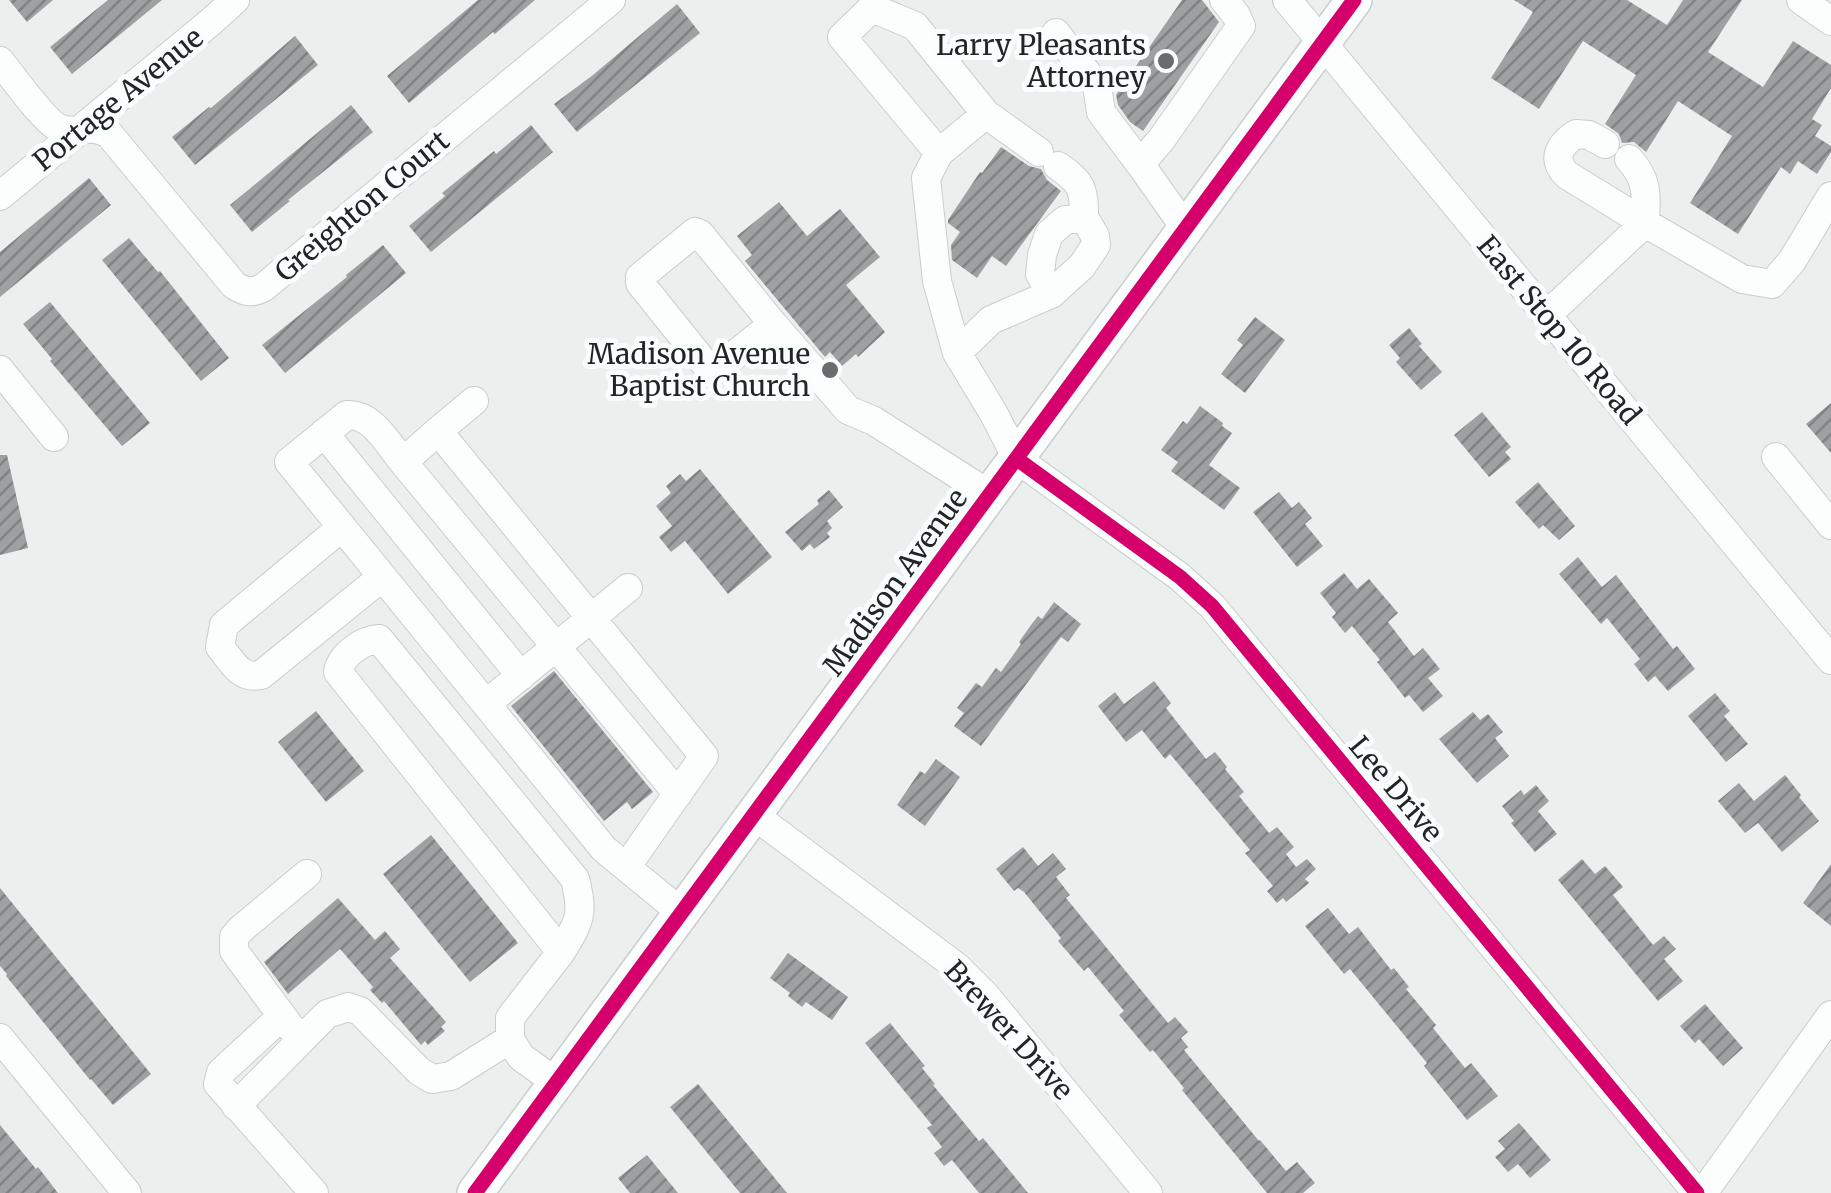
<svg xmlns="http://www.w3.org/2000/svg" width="1831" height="1193" font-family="Merriweather,serif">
<defs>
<pattern id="building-hatch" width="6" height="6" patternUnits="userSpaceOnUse" patternTransform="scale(2.5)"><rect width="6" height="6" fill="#9ea1a1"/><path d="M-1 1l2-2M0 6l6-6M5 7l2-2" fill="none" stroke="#808383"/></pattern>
</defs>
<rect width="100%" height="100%" fill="#ebf0ef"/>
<path fill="url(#building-hatch)" d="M9 0H53L27 22Z
M108 0H162L72 74 50 47Z
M478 0H535L495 34 493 32 409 103 387 76Z
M1182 0H1202L1219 22 1143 131 1130 122 1118 105 1116 95Z
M1514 0H1627L1667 25 1683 0H1742L1708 52 1763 87 1793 41 1831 65V88L1812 119 1822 125 1815 136 1831 146V152L1817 174 1798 161 1790 174 1781 167 1738 234 1690 203 1732 136 1678 101 1646 152 1634 142 1622 143 1619 134 1605 124 1636 75 1583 41 1539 109 1491 78 1533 12Z
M677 4 700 33 577 132 554 104 593 75Z
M295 36 318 65 195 165 172 137 209 107 211 108Z
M351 105 373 132 288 200 290 201 252 232 230 205Z
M531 125 553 152 431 252 409 226 445 196 442 193 494 151 496 154Z
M1001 147 1029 166 1041 169 1047 180 1061 191 1006 266 992 256 977 278 952 260 951 245 960 232 948 223V220L980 172 982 173Z
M89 178 111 205 0 297V252Z
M779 202 807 236 840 209 880 257 846 285 885 332 858 357 856 354 842 366 830 352 825 357 745 261 752 255 737 236Z
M129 238 158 272 160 271 229 358 201 381 102 260Z
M383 245 406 273 285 373 262 345 347 277 346 275Z
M50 302 150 423 122 446 50 361 52 359 23 324Z
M1255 317 1285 340 1245 393 1221 374 1243 345 1237 340Z
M1409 328 1422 344 1419 346 1442 372 1421 390 1396 362 1400 358 1389 345Z
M1831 403V453L1806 424Z
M1200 406 1223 423 1222 426 1232 433 1209 465 1240 488 1224 510 1171 471 1178 462 1161 450 1183 421 1187 424Z
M1482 412 1511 447 1505 452 1511 459 1489 477 1454 435Z
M0 455H7L28 548 0 555Z
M700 469 772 557 728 594 685 541 671 552 659 537 672 526 656 506 671 493 666 486 680 474 686 481Z
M1538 482 1575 526 1559 540 1543 525 1539 529 1515 502Z
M829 490 843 507 827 521 832 528 827 533 830 537 814 549 810 544 802 551 785 532 819 504 817 500Z
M1279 492 1292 508 1299 502 1312 518 1305 524 1323 546 1297 567 1253 512Z
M1578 557 1602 587 1616 575 1673 649 1677 646 1695 669 1668 691 1655 676 1648 682 1634 664 1640 659 1607 618 1601 624 1559 574Z
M1344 573 1357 589 1369 579 1398 613 1388 622 1414 656 1423 648 1440 669 1428 678 1443 696 1423 712 1409 695 1405 698 1377 662 1380 660 1352 626 1345 633 1332 617 1336 613 1320 593Z
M1054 602 1081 624 1068 642 1061 637 981 746 954 726 964 713 957 708 976 683 982 687 996 668 1001 672 1021 644 1019 642 1031 625 1038 616 1042 619Z
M554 671 653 792 632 809 627 802 604 821 511 706Z
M1154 681 1171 703 1166 708 1206 759 1215 752 1227 767 1225 769 1244 792 1239 796 1269 833 1277 827 1294 847 1286 854 1296 867 1307 859 1316 869 1305 879 1309 883 1286 902 1283 898 1277 903 1267 891 1273 886 1245 853 1250 850 1170 754 1165 759 1142 730 1126 742 1098 706 1115 692 1124 704Z
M1715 693 1730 711 1724 716 1748 744 1726 762 1688 716Z
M316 711 364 771 326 802 278 742Z
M1473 712 1480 720 1488 714 1503 732 1495 738 1509 756 1477 783 1439 739Z
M936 759 960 777 925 826 897 805 920 771 925 774Z
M1785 775 1801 795 1799 797 1819 821 1782 852 1758 823 1745 833 1718 801 1739 783 1754 801Z
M1536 785 1549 801 1538 811 1557 834 1535 852 1511 823 1514 821 1502 806 1521 790 1524 795Z
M431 835 518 943 470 982 383 874Z
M1023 847 1038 866 1053 853 1066 869 1056 877 1070 895 1066 898 1168 1023 1175 1017 1188 1032 1181 1038 1188 1047 1184 1050 1259 1141 1260 1140 1286 1171 1297 1162 1315 1183 1303 1193H1267L1182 1090 1184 1088 1153 1050 1150 1052 1119 1015 1124 1011 1088 967 1084 971 1058 941 1061 938 1024 892 1018 888 1014 891 996 869Z
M1582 859 1595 874 1605 866 1623 887 1613 895 1653 945 1664 936 1676 949 1664 959 1683 981 1658 1001 1558 880Z
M1831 864V926L1803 903Z
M0 888 151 1074 113 1105 91 1079 90 1080 6 976 7 974 0 966Z
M338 898 375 940 385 931 400 949 390 958 446 1022 441 1027 445 1031 428 1045 425 1041 421 1045 384 1001 382 1003 370 990 373 987 340 949 288 994 264 962Z
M1328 908 1349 934 1358 927 1391 970 1394 968 1409 987 1406 989 1436 1025 1433 1028 1465 1068 1471 1063 1498 1096 1467 1120 1424 1066 1427 1063 1350 969 1344 974 1305 926Z
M788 953 848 997 832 1020 806 1002 802 1007 788 996 790 993 770 978Z
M1705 1004 1743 1048 1723 1066 1699 1039 1695 1043 1680 1026Z
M890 1023 925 1066 922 1068 935 1084 933 1085 979 1141 983 1138 1028 1193H979L952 1160 944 1166 934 1153 942 1147 927 1128 932 1125 865 1043Z
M698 1084 787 1193H740L670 1107Z
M1519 1123 1551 1160 1530 1178 1518 1164 1508 1172 1495 1157 1505 1149 1498 1141Z
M0 1125 36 1169 38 1167 58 1193H0Z
M647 1155 678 1193H630L618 1178Z"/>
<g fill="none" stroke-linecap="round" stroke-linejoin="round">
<g stroke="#c9cdcc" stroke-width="30">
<path id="minor" d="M1287 0 1831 660
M1801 0 1831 21
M1056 33 1097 86 1101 112 1140 164
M0 61C12 76 46 124 61 129 79 135 87 122 109 134L234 285C245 292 252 294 264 287L611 0
M986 114 1039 152
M1605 144 1589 135 1576 134C1559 145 1551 159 1567 175L1645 223C1646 196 1649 181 1629 159
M939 153 986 114 915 26 872 8 842 37 939 153 926 178 937 281 957 353 994 414 1017 459 1180 577 1212 606 1697 1193
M1058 166C1082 182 1084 189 1084 217
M0 196 213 20 235 0
M1186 229 1140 164 1161 140 1241 26 1236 15 1224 0
M1547 315 1645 223 1742 279 1772 284 1792 261 1831 196
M773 324 715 371 709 369 640 283V277L695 232 700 234 773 324 848 410 874 421 990 495
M957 353 991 320 1051 294 1082 266 1096 245 1095 236 1084 217 1065 220 1049 234 1042 255 1040 274 1051 294
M0 370 54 437
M438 431 474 401
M324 433 521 676
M1776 457 1831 525
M403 462 678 794
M342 527 224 625 220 647C232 661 240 680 261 675L382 577
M486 704 628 588
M755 816 957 967 985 995 1148 1193
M627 866 704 756 438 431 403 462C388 444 372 413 347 415L289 462 604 849 682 913
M281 1017 221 1072 218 1084 314 1193
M291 1028 234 951V937L241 929 307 874
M0 1038 127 1193
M557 1083 521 1057 510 1039V1018L561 952 338 672C341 655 362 640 379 639L575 879C584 915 580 921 561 952
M236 1106 327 1014 348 1007 360 1011 419 1071 432 1079 451 1076 510 1039
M1703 1193 1831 1015"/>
</g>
<g stroke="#c9cdcc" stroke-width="38">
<path id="major" d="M475 1193 1354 0"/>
</g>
<use href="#minor" stroke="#fcfdfd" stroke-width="28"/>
<use href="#major" stroke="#fcfdfd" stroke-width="35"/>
<g stroke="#f7fefd" stroke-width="21">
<path id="cycleway" d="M1017 459 1180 577 1212 606 1697 1193
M475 1193 1354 0"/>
</g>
<use href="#cycleway" stroke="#d6006c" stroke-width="15"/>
</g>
<g fill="#696c6c" stroke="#f7fefd" stroke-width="4">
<circle cx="1166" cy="61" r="10"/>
<circle cx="830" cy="370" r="10"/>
</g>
<g text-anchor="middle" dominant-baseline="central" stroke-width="10" stroke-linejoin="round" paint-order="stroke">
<g font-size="28" fill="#232525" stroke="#f7fefd" text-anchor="end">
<text x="1146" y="45">Larry Pleasants<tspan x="1146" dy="32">Attorney</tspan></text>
<text x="810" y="354">Madison Avenue<tspan x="810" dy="32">Baptist Church</tspan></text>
</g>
<g font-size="28" fill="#232525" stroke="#f7fefd">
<text transform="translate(118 99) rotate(-39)">Portage Avenue</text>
<text transform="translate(362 206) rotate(-40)">Greighton Court</text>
<text transform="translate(1559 330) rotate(50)">East Stop 10 Road</text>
<text transform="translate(895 582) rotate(-54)">Madison Avenue</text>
<text transform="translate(1396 789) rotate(50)">Lee Drive</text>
<text transform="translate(1009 1030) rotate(48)">Brewer Drive</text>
</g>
</g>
</svg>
